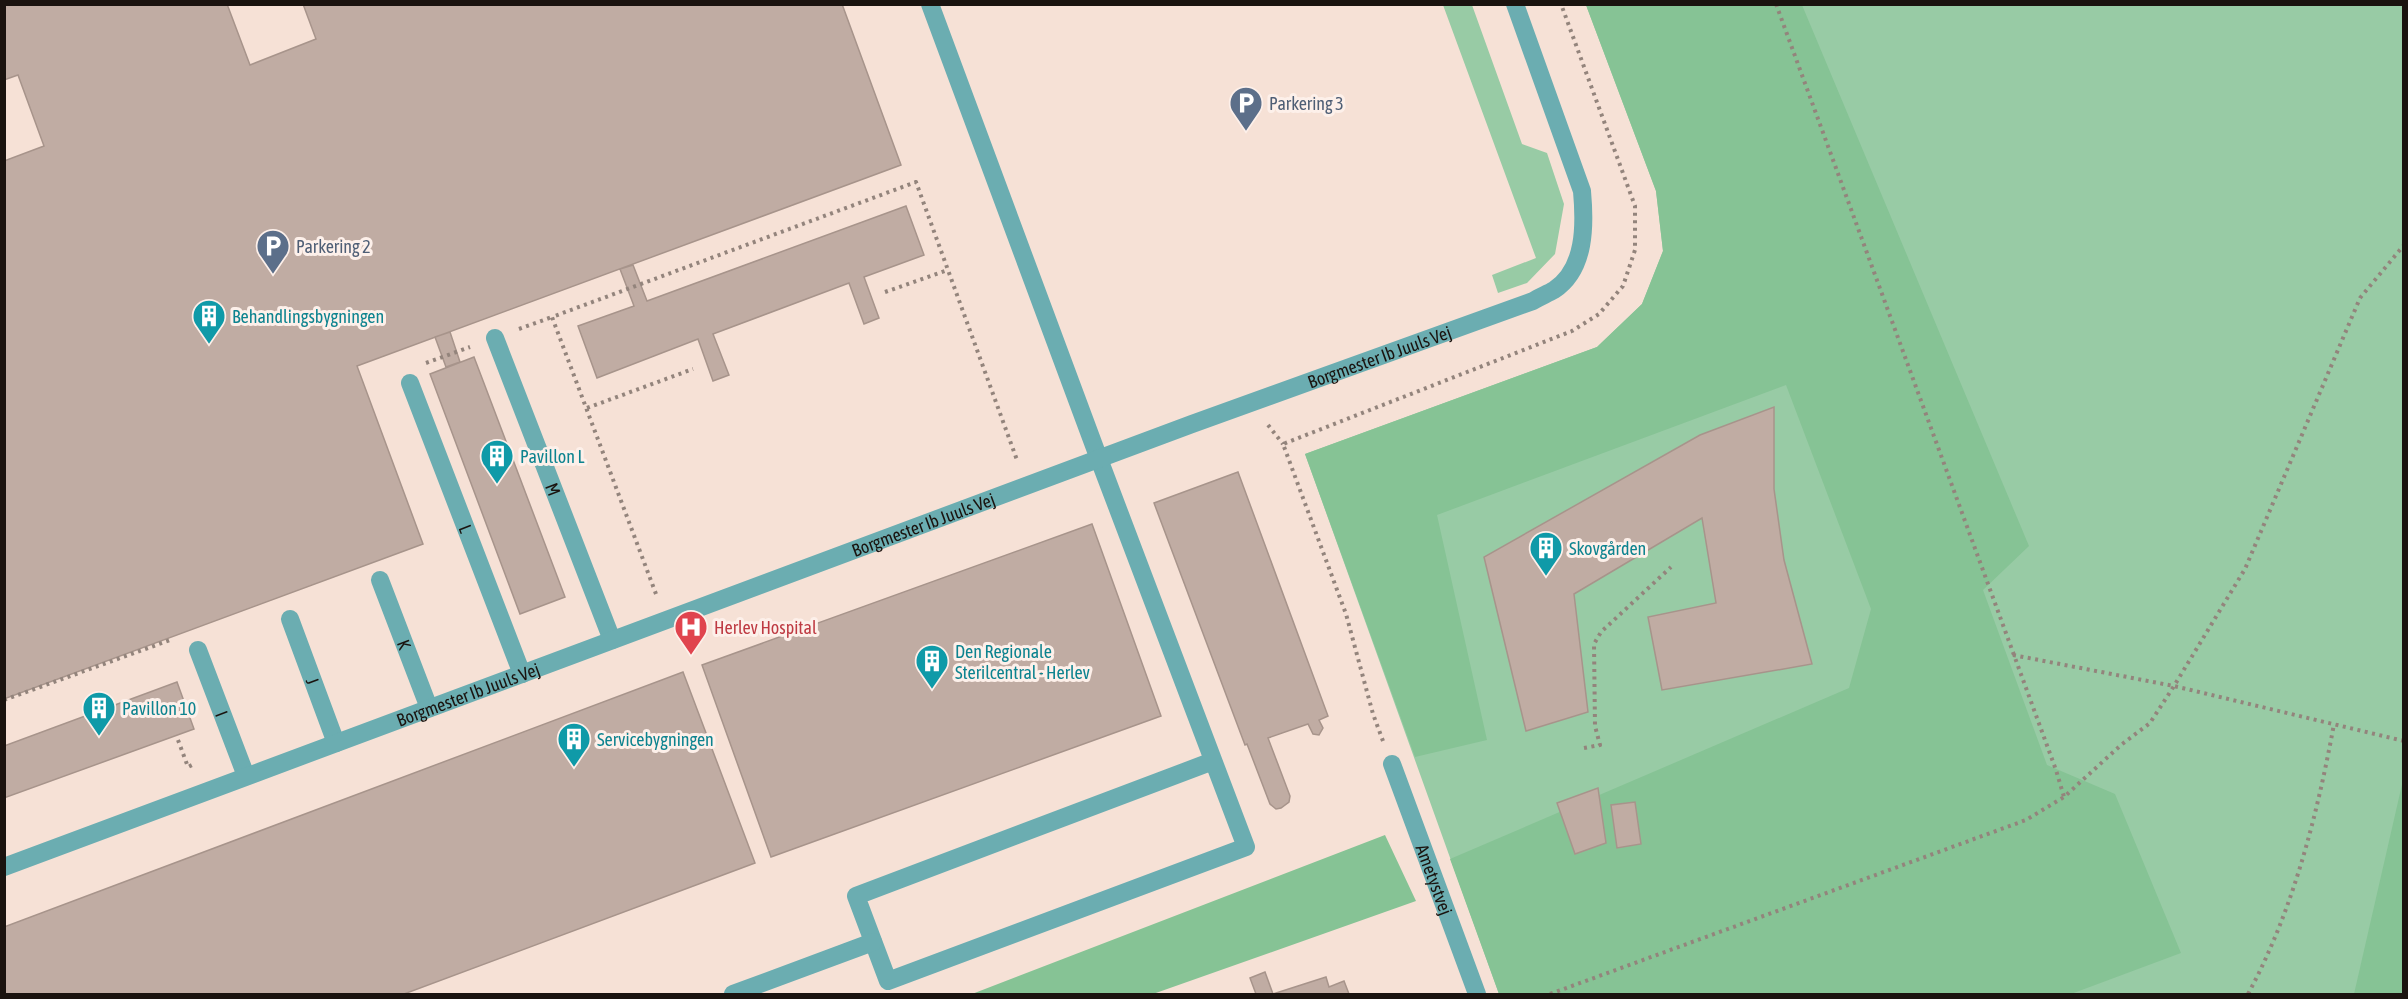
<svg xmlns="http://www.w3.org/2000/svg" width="2408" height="999" font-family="'Asap Condensed',sans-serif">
<rect width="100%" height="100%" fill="#f6e1d6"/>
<path fill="#98cba5" d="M1443 5H1472L1522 144 1547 153 1564 204 1555 254 1527 283 1498 293 1492 275 1536 258Z
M1586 5H2403V994H1499L1305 454 1597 347 1642 304 1663 251 1656 191Z"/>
<path fill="#86c395" d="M1586 5H1802L2029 546 1983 590 2047 765 2115 794 2181 953 2071 994H1499L1450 859 1849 688 1871 609 1786 385 1437 515 1487 740 1415 757 1305 454 1597 347 1642 304 1663 251 1656 191Z
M2403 780V994H2354Z
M1385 835 1416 901 1153 994H972Z"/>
<path fill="#c0aca3" stroke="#a7948b" stroke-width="1.5" d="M4 4H227L250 65 316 39 303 4H842L901 165 357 366 423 544 4 699V161L44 146 18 75 4 80Z
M906 206 924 255 864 277 879 318 864 324 849 283 713 334 729 375 713 381 698 339 597 378 578 326 634 306 620 269 633 265 647 301Z
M450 332 460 362 446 367 435 337Z
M474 357 565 597 520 614 430 374Z
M1774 407V489L1784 560 1812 664 1662 690 1648 617 1716 603 1702 518 1574 594 1588 712 1526 731 1484 557 1700 435Z
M1238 472 1328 716 1319 720 1323 728 1319 735 1313 734 1308 724 1268 738 1290 796 1289 802 1281 808 1276 809 1270 804 1247 744 1245 745 1154 503Z
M1092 524 1161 716 771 857 702 665Z
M683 672 755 863 404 994H4V927Z
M177 682 194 729 4 798V746Z
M1598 788 1606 843 1575 854 1557 803Z
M1635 802 1641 844 1617 848 1611 805Z
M1265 972 1273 994H1256L1250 978Z
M1326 977 1329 987 1344 981 1349 994H1273Z"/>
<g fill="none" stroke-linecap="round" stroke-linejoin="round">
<path stroke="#93847c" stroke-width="4" stroke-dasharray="3 4.5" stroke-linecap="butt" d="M1776 4 2056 770 2064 797
M885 292 948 270
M519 329 552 317
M426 363 470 347
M587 408 693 369
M1268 425 1283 444
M656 594 552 317 916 182 1017 460
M2013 655 2174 686 2404 741
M4 700 173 639
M178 740 188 767 192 765
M1383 741 1373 714 1346 614 1283 444 1572 331 1599 314 1623 286 1635 250V206L1561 4
M1584 748 1600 745 1595 726 1594 644 1601 632 1671 567
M1550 994 2026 820 2064 797 2121 745 2150 723 2174 686 2245 569 2360 298 2404 245
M2248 994C2293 911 2317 816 2334 724"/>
<g stroke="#6badb1" stroke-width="18">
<path d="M930 4 1099 459 1246 847 888 981 856 896 1213 761"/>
<path id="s1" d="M495 338 612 640"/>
<path id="s2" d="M410 383 522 674"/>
<path id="s3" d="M380 580 429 708"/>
<path id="s4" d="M290 619 336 743"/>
<path id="s5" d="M198 650 246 776"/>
<path id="s6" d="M4 867 1192 424 1533 301C1539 297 1547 294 1554 290 1586 269 1585 224 1582 191L1515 4"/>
<path d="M733 994 873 942"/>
</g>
<path stroke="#6badb1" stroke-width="18" id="s7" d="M1392 764 1477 994"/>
</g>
<defs>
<g id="parking-pin" transform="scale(1.725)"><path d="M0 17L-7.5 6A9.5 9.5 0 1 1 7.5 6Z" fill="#5c6f8a" stroke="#fdf0ea"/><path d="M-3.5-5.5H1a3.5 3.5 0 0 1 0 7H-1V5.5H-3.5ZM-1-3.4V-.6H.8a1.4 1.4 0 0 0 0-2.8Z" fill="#fff"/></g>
<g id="building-pin" transform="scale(1.725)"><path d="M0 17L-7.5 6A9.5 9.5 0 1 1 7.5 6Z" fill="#0f9aa8" stroke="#fdf0ea"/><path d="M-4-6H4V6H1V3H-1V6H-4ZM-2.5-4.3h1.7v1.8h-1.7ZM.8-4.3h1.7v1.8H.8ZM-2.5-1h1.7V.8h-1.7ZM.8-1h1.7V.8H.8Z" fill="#fff"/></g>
<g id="hospital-pin" transform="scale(1.725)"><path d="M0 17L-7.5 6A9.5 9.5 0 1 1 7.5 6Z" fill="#e0444e" stroke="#fdf0ea"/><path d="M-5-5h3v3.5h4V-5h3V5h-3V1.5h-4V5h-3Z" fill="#fff"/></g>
</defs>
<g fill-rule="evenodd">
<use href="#parking-pin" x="1246" y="103"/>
<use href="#parking-pin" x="273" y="246"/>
<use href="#building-pin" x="209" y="316"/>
<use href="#building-pin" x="497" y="456"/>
<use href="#building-pin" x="1546" y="548"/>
<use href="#hospital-pin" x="691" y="627"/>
<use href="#building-pin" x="932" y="661"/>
<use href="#building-pin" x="99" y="708"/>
<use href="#building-pin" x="574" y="739"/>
</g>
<g text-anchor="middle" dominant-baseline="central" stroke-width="6" stroke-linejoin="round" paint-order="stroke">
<g font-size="18" fill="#4e5e75" stroke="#fdf0ea" text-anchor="start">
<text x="1269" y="103">Parkering 3</text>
<text x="296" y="246">Parkering 2</text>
</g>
<g font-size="18" fill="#0d838f" stroke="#fdf0ea" text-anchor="start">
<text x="232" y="316">Behandlingsbygningen</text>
<text x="520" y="456">Pavillon L</text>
<text x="1569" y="548">Skovgården</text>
<text x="955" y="651">Den Regionale<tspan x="955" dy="21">Sterilcentral - Herlev</tspan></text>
<text x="122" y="708">Pavillon 10</text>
<text x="597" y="739">Servicebygningen</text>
</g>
<g font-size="18" fill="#1a130f" stroke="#fdf0ea">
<text stroke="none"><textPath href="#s6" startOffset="1467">Borgmester Ib Juuls Vej</textPath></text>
<text stroke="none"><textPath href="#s1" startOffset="162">M</textPath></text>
<text stroke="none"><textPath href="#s6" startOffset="981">Borgmester Ib Juuls Vej</textPath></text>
<text stroke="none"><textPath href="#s2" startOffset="156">L</textPath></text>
<text stroke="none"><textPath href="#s3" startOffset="69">K</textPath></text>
<text stroke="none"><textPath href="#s4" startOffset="66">J</textPath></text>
<text stroke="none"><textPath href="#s6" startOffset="495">Borgmester Ib Juuls Vej</textPath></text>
<text stroke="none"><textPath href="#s5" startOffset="68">I</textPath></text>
<text stroke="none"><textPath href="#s7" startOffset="123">Ametystvej</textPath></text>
</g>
<g font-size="18" fill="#be3a42" stroke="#fdf0ea" text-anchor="start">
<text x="714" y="627">Herlev Hospital</text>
</g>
</g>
<rect width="2408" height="999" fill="none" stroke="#1a130f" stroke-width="12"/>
</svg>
